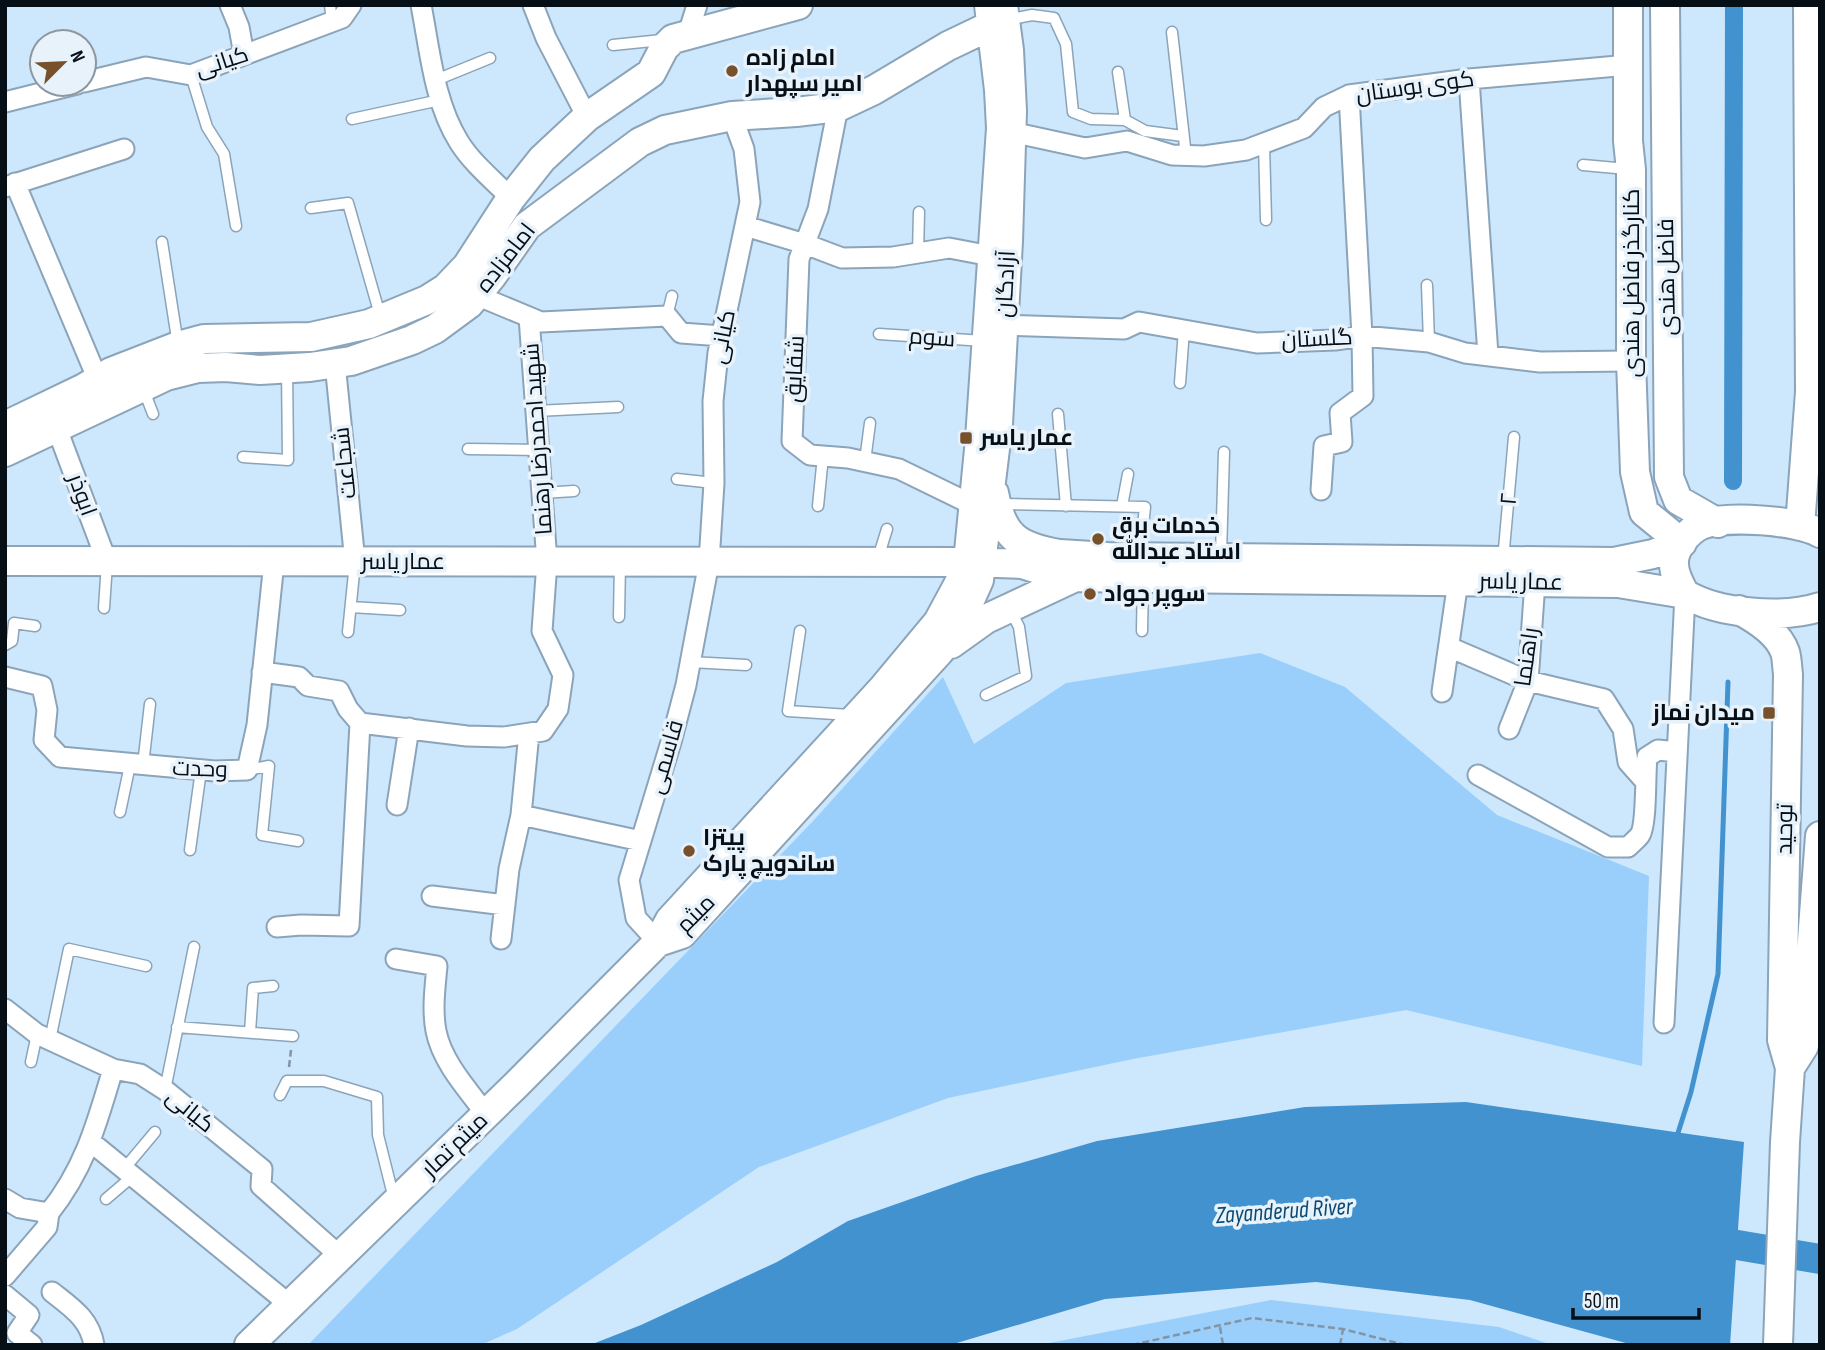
<svg xmlns="http://www.w3.org/2000/svg" width="1825" height="1350" font-family="'Sofia Sans Condensed',Cairo,sans-serif">
<rect width="100%" height="100%" fill="#cde7fd"/>
<path fill="#9bcffb" d="M1260 653 1345 687 1497 815 1649 876 1642 1066 1406 1010 1133 1059 948 1098 759 1167 517 1329 481 1345H308L814 820 943 677 974 744 1066 683Z
M1271 1300 1499 1327 1552 1345H1039Z"/>
<path fill="#4192cf" d="M1466 1102 1744 1142 1730 1345H1633L1470 1300 1316 1282 1105 1299 950 1345H590L641 1325 777 1262 848 1221 976 1176 1097 1141 1305 1107Z"/>
<g fill="none" stroke-linecap="round" stroke-linejoin="round">
<path stroke="#4192cf" stroke-width="5" d="M1677 1136 1691 1092 1718 974 1728 682"/>
<path stroke="#4192cf" stroke-width="18" d="M1733 481 1734 5"/>
<path stroke="#4192cf" stroke-width="30" d="M1696 1238 1820 1259"/>
<g stroke="#8ba4b9" stroke-width="13">
<path id="lane" d="M330 5 332 22
M1006 20 1032 15 1054 18 1066 44 1073 112 1091 119 1125 120 1145 131 1183 136
M1172 32 1186 156
M613 45 662 40
M1118 72 1125 120
M191 75 207 127 224 154 236 226
M436 80 490 58
M352 119 440 100
M1264 144 1266 220
M1583 165 1627 169
M311 208 348 203 380 315
M162 242 178 345
M918 253 919 212
M1427 285 1429 342
M667 316 672 296
M879 334 984 341
M1180 383 1184 330
M143 388 153 414
M536 411 618 407
M1058 414 1066 506
M468 449 539 450
M243 457 288 460 287 369
M865 461 870 423
M677 479 714 483
M542 493 574 491
M1000 504 1145 507 1140 554
M818 506 823 456
M1122 506 1128 474
M1221 554 1224 452
M878 558 887 529
M1503 560 1514 437
M351 607 400 610
M104 608 107 563
M619 617 620 562
M800 631 788 711 850 715
M1142 631 1143 579
M348 632 355 563
M5 645 12 641 14 623 35 626
M690 662 746 665
M986 695 1026 676 1019 627 1011 611
M143 765 150 704
M247 770 269 766 262 835 298 841
M120 812 130 765
M190 850 201 770
M177 1027 293 1036
M250 1032 253 988 273 986
M50 1040 69 949 146 966
M31 1062 37 1034
M165 1090 194 947
M280 1095 287 1081H324L377 1097 378 1135 394 1199
M124 1169 155 1132
M106 1199 133 1176"/>
</g>
<g stroke="#8ba4b9" stroke-width="23">
<path id="street" d="M230 5 239 27 244 55
M421 5C430 51 434 102 459 142 472 163 494 181 511 198
M533 5 546 38 587 117
M688 34 697 5
M1469 79 1488 355
M84 82 146 67 191 75 342 18 351 5
M5 102 77 84
M838 107 818 209 799 259 792 441 810 455 848 458 899 469 973 505
M1011 132 1085 148 1127 141 1172 155 1204 156 1246 150 1304 128 1324 107 1349 95 1469 79 1629 65
M15 183 98 380
M5 187 124 149
M745 226 805 244 842 258 893 257 949 248 991 256
M476 295 541 322 667 316 681 333 722 336
M1004 325 1124 329 1139 322 1257 343 1335 340 1362 336 1429 342 1465 353 1540 362 1631 361
M335 363 355 562
M57 429 107 562
M1321 490 1324 446 1342 442 1340 413 1363 396 1362 336 1349 95
M1449 647 1528 681 1604 699 1623 729 1628 762 1644 780
M262 672 299 677 308 686 339 691 348 709 360 723 467 736 504 737 543 731 558 709 563 675 542 631 547 562 529 317
M5 677 42 686 47 710 44 740 60 757 215 771 247 770 257 725 274 562
M1442 692 1458 581
M1509 729 1528 681 1535 582
M1478 775 1608 847H1628C1632 843 1637 839 1640 835 1647 824 1645 774 1647 757L1658 750 1677 752
M397 805 409 728
M521 815 641 841
M432 896 505 905
M277 927 301 925 349 926 360 723
M501 939 509 869 521 815 529 733
M658 942 636 918 629 880 671 742 686 685 709 562 714 483 713 401 718 353 750 202 744 149 732 116
M396 959 437 966C435 988 432 1009 436 1031 442 1062 468 1090 486 1114
M5 1009 37 1034 113 1069 140 1074 165 1090 262 1169 261 1186 340 1256
M1664 1023 1685 594
M91 1142 290 1305
M5 1199 20 1208 49 1213C85 1168 97 1123 113 1069
M5 1276 47 1227 49 1213
M52 1292C71 1307 90 1319 94 1345
M5 1295 29 1315 17 1333 32 1345"/>
</g>
<g stroke="#8ba4b9" stroke-width="32">
<path id="secondary" d="M989 5 999 90 1001 128 980 439 968 562 958 585 938 622 883 688 670 920 658 942 682 934 940 651 966 609 979 580 998 424 1008 241 1012 111 1009 50 1003 5
M1628 5V141L1631 170V361L1635 472 1644 512 1682 543
M1665 5 1669 477 1678 500 1718 523
M5 426 84 388 111 372 178 346 204 339 311 337 369 324 427 300 446 288 467 266 511 198 542 159 587 117 651 73 664 48 673 39 798 5
M5 452 166 376 198 368 226 367 260 370 310 367 351 361 412 340 435 329 469 304 492 276 527 226 640 142 665 130 732 116 796 112 838 107 874 90 948 46 992 25
M994 493C1002 536 1017 547 1059 554
M1800 526 1810 392 1808 5
M1820 533C1797 520 1726 515 1701 525 1688 531 1673 549 1674 564 1674 575 1680 585 1685 594 1719 614 1782 619 1820 607
M5 561 968 562 1022 564 1063 577 1618 583 1685 594
M1022 564 1060 554 1108 557 1614 562 1653 554 1682 543
M1739 610C1756 619 1778 632 1785 652 1787 658 1787 667 1788 674L1782 1040 1790 1068 1785 1142 1778 1345
M951 644 986 619 1073 578
M1790 1068 1804 1046 1820 836
M249 1345 516 1085 658 942"/>
</g>
<path stroke="#8295a6" stroke-width="2.5" stroke-dasharray="7 3.5" stroke-linecap="butt" d="M289 1067 291 1050
M1220 1327 1223 1345
M1132 1345 1252 1318 1343 1329 1405 1345
M1340 1345 1343 1329"/>
<use href="#lane" stroke="#fff" stroke-width="10"/>
<use href="#street" stroke="#fff" stroke-width="19"/>
<use href="#secondary" stroke="#fff" stroke-width="28"/>
</g>
<g fill="#76512c" stroke="#e7f2fb" stroke-width="2.5">
<circle cx="732" cy="71" r="7"/>
<rect x="959" y="431" width="14" height="14" rx="3.5"/>
<circle cx="1098" cy="539" r="7"/>
<circle cx="1090" cy="594" r="7"/>
<rect x="1762" y="706" width="14" height="14" rx="3.5"/>
<circle cx="689" cy="851" r="7"/>
</g>
<g text-anchor="middle" dominant-baseline="central" stroke-width="7" stroke-linejoin="round" paint-order="stroke">
<g font-size="23" font-weight="bold" fill="#060e16" stroke="#e7f2fb" text-anchor="start">
<text x="746" y="58">امام زاده<tspan x="746" dy="26">امیر سپهدار</tspan></text>
<text x="980" y="438">عمار یاسر</text>
<text x="1112" y="526">خدمات برق<tspan x="1112" dy="26">استاد عبدالله</tspan></text>
<text x="1104" y="594">سوپر جواد</text>
<text x="1755" y="713" text-anchor="end">میدان نماز</text>
<text x="703" y="838">پیتزا<tspan x="703" dy="26">ساندویچ پارک</tspan></text>
</g>
<g font-size="23" fill="#060e16" stroke="#e7f2fb">
<text transform="translate(222 62) rotate(-18)">کیانی</text>
<text transform="translate(1415 87) rotate(-8)">کوی بوستان</text>
<text transform="translate(506 258) rotate(-52)">امامزاده</text>
<text transform="translate(1667 277) rotate(-91)">فاضل هندی</text>
<text transform="translate(1632 283) rotate(-90)">کنارگذر فاضل هندی</text>
<text transform="translate(1006 284) rotate(-87)">آزادگان</text>
<text transform="translate(723 337) rotate(-79)">کیانی</text>
<text transform="translate(932 338) rotate(4)">سوم</text>
<text transform="translate(1317 339) rotate(-3)">گلستان</text>
<text transform="translate(795 369) rotate(-87)">شقایق</text>
<text transform="translate(538 439) rotate(-94)">شهید احمدرضا رهنما</text>
<text transform="translate(345 463) rotate(-96)">شجاعت</text>
<text transform="translate(82 495) rotate(70)">ابوذر</text>
<text transform="translate(1509 499) rotate(-85)">۲</text>
<text x="403" y="562">عمار یاسر</text>
<text transform="translate(1521 582) rotate(1)">عمار یاسر</text>
<text transform="translate(1527 657) rotate(-82)">راهنما</text>
<text transform="translate(666 757) rotate(-74)">قاسمی</text>
<text transform="translate(200 769) rotate(2)">وحدت</text>
<text transform="translate(1785 829) rotate(-89)">توحید</text>
<text transform="translate(696 914) rotate(-45)">میثم</text>
<text transform="translate(190 1111) rotate(39)">کیانی</text>
<text transform="translate(455 1145) rotate(-44)">میثم تمار</text>
</g>
<g font-size="24" font-style="italic" fill="#0c4a73" stroke="#e7f2fb">
<text transform="translate(1284 1211) rotate(-4)">Zayanderud River</text>
</g>
</g>
<rect width="1825" height="1350" fill="none" stroke="#060e16" stroke-width="14"/>
<g transform="translate(63 63) rotate(66)"><circle r="33" fill="#e7f2fb" stroke="#8d979f" stroke-width="2"/>
<path d="M0-5L12 26L0 18L-12 26Z" fill="#76512c"/>
<text y="-10" font-size="19" font-weight="bold" text-anchor="middle" fill="#060e16">N</text>
</g>
<path d="M1573 1308v10h126v-10" fill="none" stroke="#060e16" stroke-width="3.5"/>
<text x="1584" y="1308" font-size="21" fill="#060e16" stroke="#e7f2fb" stroke-width="5" paint-order="stroke">50 m</text>
</svg>
